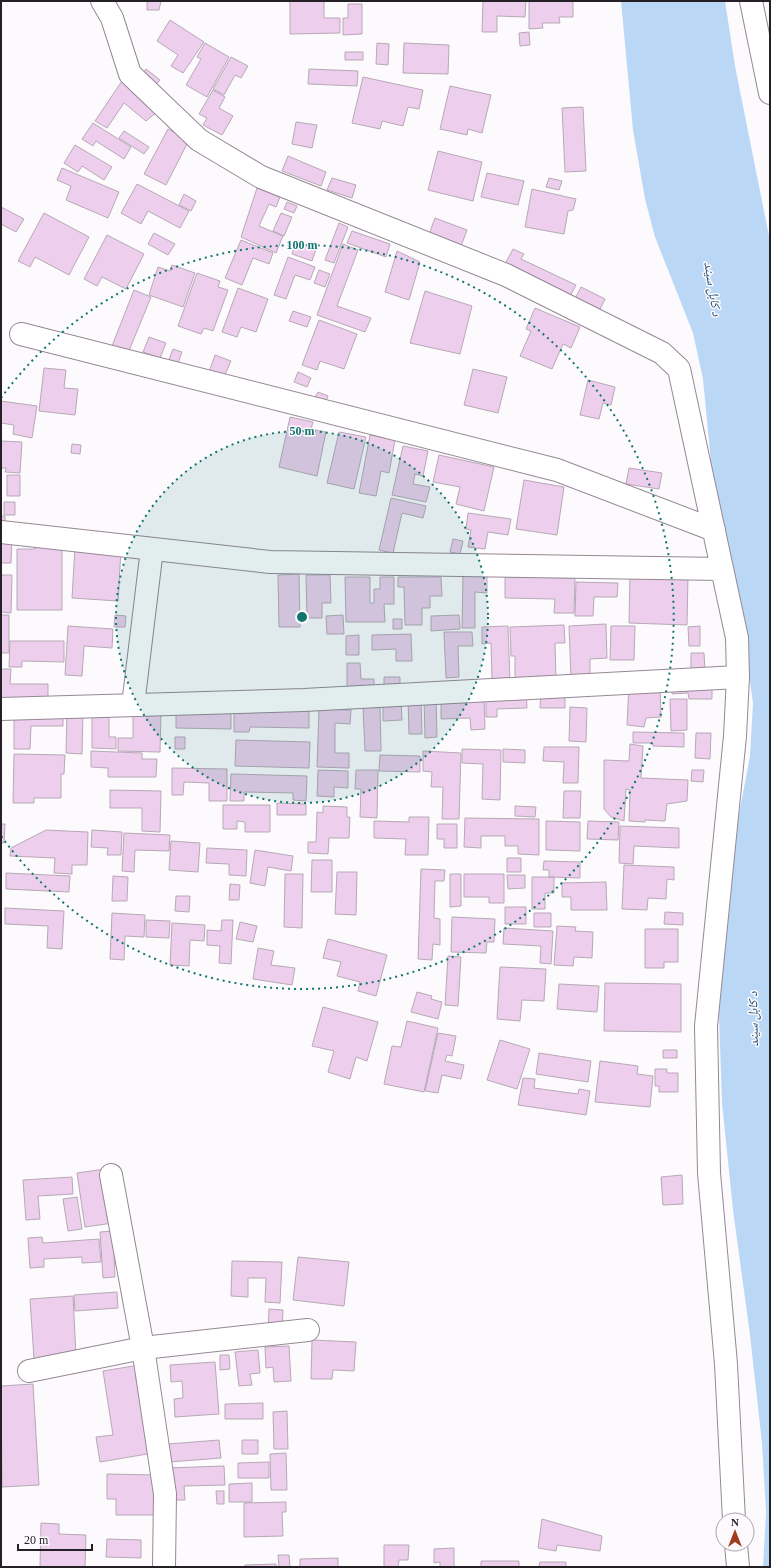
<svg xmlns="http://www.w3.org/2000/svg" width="771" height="1568" font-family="'Times New Roman','Noto Naskh Arabic',serif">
<rect width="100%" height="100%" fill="#fdfafd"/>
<path fill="#bad8f6" d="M621 1H725L735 66 770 241V1567H763L766 1512 762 1443 750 1335 733 1210 722 1103 719 1016 721 933 728 872 750 756 753 703 746 654 712 473 703 379 693 333 655 237 645 199 633 130Z"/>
<path fill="#edceec" stroke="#b7a9b6" d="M147 1H161L159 10H147Z
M290 1H324V18H340V33L290 34Z
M483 1H526L525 17 497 16V32H482Z
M529 1H573V17H559L560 23H542L543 28 529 29Z
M348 4H362V34L343 35V18H348Z
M170 20 204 42 183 73 171 66 178 55 157 41Z
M529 32 530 45 520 46 519 33Z
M205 43 229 57 207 97 186 85 201 59 197 57Z
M377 43 389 44 388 65 376 64Z
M404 43 449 45 448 74 403 73Z
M345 52H363V60H345Z
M231 57 248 66 241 78 235 75 224 95 213 89Z
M146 69 160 80 156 85 142 75Z
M309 69 358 71 357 86 308 84Z
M363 77 423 90 419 109 408 107 403 126 382 121 380 129 352 123Z
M122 81 157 112 146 121 124 103 107 128 95 121Z
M450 86 491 95 482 133 468 129 467 135 440 129Z
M213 90 225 97 219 108 233 116 222 135 203 125 207 118 199 114Z
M583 107 586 171 565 172 562 108Z
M296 122 317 125 312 148 292 144Z
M93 123 131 147 124 159 96 141 93 146 82 139Z
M168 129 189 140 166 185 144 174Z
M124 131 149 147 144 154 119 138Z
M75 145 112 167 104 180 82 166 78 172 64 163Z
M438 151 482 162 473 201 428 190Z
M288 156 326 172 321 186 282 171Z
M62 168 119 192 108 218 66 200 71 186 57 180Z
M487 173 524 181 518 205 481 197Z
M332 178 356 185 352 198 327 190Z
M549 178 562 181 559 190 546 187Z
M137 184 189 211 180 228 148 211 141 224 121 213Z
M257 188 280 197 276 207 269 204 259 226 283 236 276 253 241 237Z
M532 189 576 199 573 210 568 211 564 234 525 227Z
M184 194 196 201 191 211 179 205Z
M287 202 297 206 294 213 284 209Z
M1 207 24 219 16 232 1 224Z
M44 213 89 237 69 275 35 257 30 267 18 261Z
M281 213 292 217 284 236 273 231Z
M435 218 467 230 460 249 428 237Z
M339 223 348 227 334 263 325 260Z
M352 231 390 244 386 257 347 243Z
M154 233 175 244 168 255 148 244Z
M107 235 144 254 126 289 102 277 97 286 84 279Z
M241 240 273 253 269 264 253 258 242 285 225 278Z
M296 242 316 249 312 261 292 254Z
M343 244 358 250 337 306 371 318 365 332 317 315Z
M513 249 524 254 521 259 576 285 568 300 503 268Z
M397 251 420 262 409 300 385 292Z
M288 257 315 267 310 280 295 275 286 299 274 295Z
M172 265 195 273 183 307 149 295 158 267 170 271Z
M319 270 330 274 325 287 314 283Z
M197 273 220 281 218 287 228 290 213 331 204 328 201 334 178 326Z
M581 287 605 299 597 315 573 303Z
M238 288 268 299 256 332 241 327 237 337 222 332Z
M134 290 151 297 126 358 110 351Z
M425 291 472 306 460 354 410 343Z
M535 308 580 327 571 348 563 344 552 369 520 356 531 331 526 329Z
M293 311 311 317 307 327 289 321Z
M319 320 357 334 344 369 320 361 317 370 302 365Z
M149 337 166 343 160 358 143 352Z
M173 349 182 352 177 366 168 362Z
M215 355 231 361 224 377 209 372Z
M44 368 66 370 64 388 78 389 75 415 39 411Z
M473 369 507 377 498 413 464 405Z
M298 372 311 378 307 387 294 382Z
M588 380 615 387 611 405 603 403 599 419 580 415Z
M318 392 328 396 324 406 313 401Z
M1 401 37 406 32 438 13 434 14 425 1 423Z
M290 417 313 422 311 429 326 432 317 476 279 467Z
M339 432 366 437 354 489 327 483Z
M370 435 395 440 389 473 381 471 376 496 359 493Z
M1 441 22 442 20 473 5 472 6 468H1Z
M72 444 81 445 80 454 71 453Z
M403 446 428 451 423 476 415 474 413 484 430 487 426 502 392 495Z
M439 455 494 467 484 511 456 504 460 487 433 482Z
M629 468 662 473 659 489 626 484Z
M7 475H20V496H7Z
M524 480 564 487 557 535 516 529Z
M391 498 426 506 423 518 402 513 393 553 379 550Z
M4 502H15V515H4Z
M468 513 511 519 508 535 488 532 485 549 468 547 471 530 466 529Z
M1 516H5V526H1Z
M1 535H12L11 563H1Z
M453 539 463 541 460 554 450 552Z
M35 542H62V610H17V549H35Z
M75 547 121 550 118 601 72 598Z
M299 574 300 627H279L278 575Z
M630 574 688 575 687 625 629 623Z
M1 575H12L11 613 1 612Z
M306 575H330L331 603H322V618H307Z
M463 575H487V593L475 592V628H462Z
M345 577H370V603H374V589H380V577H394V604H384L385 622H346Z
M398 577H441L442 596H430V608H422V625H405L404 587H398Z
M505 577 575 578 574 613H554L555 599 505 598Z
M576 582 618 583 617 597H594L593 616H575Z
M1 615H9V653H1Z
M115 615 126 616 125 627H114Z
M343 615 344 634H327L326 616Z
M459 615 460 629 431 631V616Z
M393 619H402V629H393Z
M606 624 607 658 590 659V677H571L569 626Z
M564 625 565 643H555L556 679 515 680V656H511L510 627Z
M68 626 113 629 112 648 84 646 82 676 65 675Z
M508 626 510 681H492L491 643 482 644V627Z
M611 626H635L634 660H610Z
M700 626V646H689L688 627Z
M444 632H472L473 646H458L459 677 446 678Z
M411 634 412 661H396V649L372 650V635Z
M359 635V655H346V636Z
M10 641H64V662L22 661V667H9Z
M691 653H704L705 672H691Z
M347 663H360L361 679H374V694H347Z
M1 669H11L10 684H48V703H1Z
M384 677H400V684L384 685Z
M629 685H660L661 717 646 718 644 727 627 725Z
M672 685H712V699H689L688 693 672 694Z
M541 689 565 690V708H540Z
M526 691 527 708 497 709V717H486V693Z
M484 696 485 729 471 730 470 718 441 719V697Z
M424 698H436L437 737 425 738Z
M670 699H687V730L671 731Z
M401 700 402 720 383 721V701Z
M408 700H421L422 734H409Z
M363 707H380L381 751H365Z
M570 707 587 708 586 742 569 741Z
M234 708 309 711V728L250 727 249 732H234Z
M319 709 351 710 350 724 335 723V753H349V768L317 767Z
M133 711 161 712 160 752 118 751V738H133Z
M176 711 231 712V729L176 728Z
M14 713 63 714V726H31L30 749H14Z
M67 713H83L82 754 66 753Z
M92 713H109V737H116V749L92 748Z
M633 732 684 733V747L653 746V743H633Z
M696 733H711L710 759 695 758Z
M175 737H185V749H175Z
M236 740 310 742 309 768 235 766Z
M630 744 643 746 641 778 688 780 687 801 667 804 665 821 645 820V822L629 821 630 790 626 789 624 821 611 817 604 809V760L629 761Z
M544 747H579L578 783H563L564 762 543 761Z
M462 749 501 750 500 800 482 799 483 764 462 763Z
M503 749 525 750V763L503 762Z
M91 751 142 753V759H157L156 777H108V768L91 767Z
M423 751 461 753 459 819H442L443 787H431L432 772 423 771Z
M14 754 65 755 64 774H61V798H34V803H13Z
M380 755 420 756V772L379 771Z
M172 768 227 769V801H209V783L184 782 183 795H172Z
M318 770 348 771V788L334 787V797L317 796Z
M356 770H378L377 818 360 817 361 789H355Z
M692 770H704L703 782 691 781Z
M231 774 307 776 306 801 293 800V793L244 792V801H230Z
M110 790 161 791 160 832 142 831V808H110Z
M564 791H581L580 818H563Z
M277 803 306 804V815H277Z
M223 805H270V832H245V822L237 821V829H223Z
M323 806 347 807V817H350L349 838H329L328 854 308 853V842H316L317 812 323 813Z
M515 806 536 807 535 817 515 816Z
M409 817H429L428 855H405L406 839 374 838V821L409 822Z
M465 818 539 819V855L518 854V846H505V836H481V848L464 847Z
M546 821 580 822V851L546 850Z
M588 821 619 822 618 840 587 839Z
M1 824H5L4 843H1Z
M437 824H457V848H444V839H437Z
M620 826 679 828V848L634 846 633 864 619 863Z
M46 830 88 832 87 865H72V874L54 873 55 858 10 856 11 848Z
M92 830 122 832 121 855H107L108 848 91 847Z
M124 833 170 835 169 851 135 850 134 872 122 871Z
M171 841 200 843 198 872 169 870Z
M207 848 247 850 246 876 229 875V864L206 863Z
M255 850 293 856 291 871 268 867 265 886 250 883Z
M507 858H521V872H507Z
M312 860H332V892H311Z
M544 861 580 862V878L549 877V870H543Z
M624 865 674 867V880L667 879 666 899 648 898 647 910 622 909Z
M421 869 445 870 444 881H435L434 918 440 919V945L433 944 432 960 418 959Z
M337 872H357L356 915 335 914Z
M6 873 70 876 69 892 6 889Z
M285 874H303L302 928 284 927Z
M450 874H461V906L450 907Z
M464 874H504V903H489V897H464Z
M507 875H525V888L508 889Z
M113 876 128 877 127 901H112Z
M532 877H554V893H545V909H532Z
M606 882 607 910H571V897H562V883Z
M230 884 240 885 239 900H229Z
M176 896H190L189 912 175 911Z
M505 907H526V924H505Z
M5 908 64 911 62 949 47 948 48 926 5 924Z
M665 912 683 913V925L664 924Z
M112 913 145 915 144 937 125 936 124 960 110 959Z
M534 913H551V927H534Z
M452 917 495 919 494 942H487L486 953 451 952Z
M146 920 170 921 169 938 146 937Z
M222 920H233L231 964 219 963 220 946 207 945V930L221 931Z
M240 922 257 926 253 942 236 939Z
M172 923 205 925 204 941 190 940 189 966 170 965Z
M557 926 576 927 575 931 593 932 592 958 574 957 573 966 554 965Z
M504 928 553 931 551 964 540 963 541 946 503 944Z
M645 929H678V962H664V968H645Z
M328 939 387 955 376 996 358 991 360 982 337 976 341 962 323 958Z
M258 948 274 951 271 965 295 968 292 985 253 979Z
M448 956 461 957 458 1006 445 1005Z
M500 967 546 969 544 1001 522 1000 520 1021 497 1019Z
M605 983 681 984V1032L604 1031Z
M559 984 599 986 597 1012 557 1009Z
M417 992 432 996 431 999 442 1002 438 1019 411 1012Z
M323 1007 378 1022 367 1061 356 1057 350 1079 328 1072 334 1051 312 1046Z
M407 1021 438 1028 424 1092 384 1084 392 1046 401 1047Z
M438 1033 456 1036 452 1056 447 1055 445 1061 464 1065 461 1079 442 1075 438 1093 425 1091Z
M500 1040 530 1049 517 1089 487 1080Z
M663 1050H677V1058H663Z
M539 1053 591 1061 588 1082 536 1074Z
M600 1061 638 1066 637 1074 653 1076 650 1107 595 1102Z
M655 1069H667V1073H678V1092H659V1086H655Z
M523 1078 535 1079 534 1088 578 1094 579 1089 590 1091 586 1115 518 1105Z
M105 1169 113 1223 85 1227 77 1173Z
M682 1175 683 1204 663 1205 661 1177Z
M72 1177 73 1194 38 1196 40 1219 26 1220 23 1180Z
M77 1197 82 1229 68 1231 63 1199Z
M113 1231 115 1277 103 1278 100 1232Z
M42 1237 43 1243 99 1239 101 1262 82 1263V1257L44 1259V1267L30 1268 28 1238Z
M298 1257 349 1262 344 1306 293 1300Z
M232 1261 282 1262 280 1303 265 1302 266 1278H248V1297L231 1296Z
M117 1292 118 1308 75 1311 74 1295Z
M73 1296 76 1356 34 1359 30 1299Z
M269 1309 283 1310 282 1331 268 1330Z
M312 1340 356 1342 354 1371 333 1370 332 1379H311Z
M289 1346 291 1381 274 1382 273 1367 266 1368 265 1347Z
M258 1350 260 1373 250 1374 252 1385 239 1386 235 1352Z
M220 1355H229L230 1369 220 1370Z
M215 1362 219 1414 175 1417 174 1399 183 1398 182 1381 171 1382 170 1365Z
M139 1365 153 1453 100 1462 96 1437 113 1435 103 1371Z
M33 1384 39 1485 2 1487 1 1386Z
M263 1403V1419H225V1404Z
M287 1411 288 1449H274L273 1412Z
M219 1440 221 1458 169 1462 168 1444Z
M242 1440H258V1454H242Z
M286 1453 287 1490H271L270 1454Z
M269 1462V1478H238V1463Z
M224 1466 225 1485 184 1486 185 1500H168L167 1468Z
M107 1474 158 1475 157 1515H116V1499H107Z
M252 1483V1502H229V1484Z
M216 1491H224V1504H217Z
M286 1502V1512H282L283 1536 244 1537V1503Z
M542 1519 602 1536 600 1551 557 1545 556 1551 538 1548Z
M41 1523 59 1524V1534L86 1535 85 1567H40Z
M107 1539 141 1540V1558L106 1557Z
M384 1545H409L408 1560H399L398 1567H384Z
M454 1548V1567H440V1562L434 1563V1549Z
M278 1555H289L290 1567H279Z
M338 1558V1567H300V1559Z
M481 1561H519V1567H481Z
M540 1562H566V1567H539Z
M276 1564V1567H245V1565Z"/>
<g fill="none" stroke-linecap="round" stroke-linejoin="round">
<g stroke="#958894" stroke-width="24">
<path id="street" d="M102 1 112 18 130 74 199 140 261 177 506 275 662 353 679 369 737 638 738 677 735 736 706 1026 709 1173 726 1364 734 1520
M751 1 770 93
M21 334 557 470 714 530
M1 532 270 562 722 569
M133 705 152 549
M1 709 304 700 738 677
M111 1175 143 1348 165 1494 164 1567
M29 1371 143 1348 308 1330
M736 1544 738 1567"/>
</g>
<use href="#street" stroke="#fff" stroke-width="22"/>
</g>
<circle cx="302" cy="617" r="186" fill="#0f766e" fill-opacity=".12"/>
<g fill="none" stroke="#0f766e" stroke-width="2" stroke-dasharray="2 4">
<circle cx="302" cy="617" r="186"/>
<path d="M1 398A372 372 0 1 1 1 836"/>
</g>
<g text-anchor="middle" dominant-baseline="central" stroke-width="3" stroke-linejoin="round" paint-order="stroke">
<g font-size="13" font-style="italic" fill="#224e76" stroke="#fdfafd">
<text transform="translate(713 289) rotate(81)">د کابل سيند</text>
<text transform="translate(753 1019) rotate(-91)">د کابل سيند</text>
</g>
</g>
<circle cx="302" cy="617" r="6" fill="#0f766e" stroke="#fdfafd" stroke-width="2"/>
<g font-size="12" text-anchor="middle" font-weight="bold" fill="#0f766e" stroke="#fdfafd" stroke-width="3" stroke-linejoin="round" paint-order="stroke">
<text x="302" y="249">100 m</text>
<text x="302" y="435">50 m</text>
</g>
<rect width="771" height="1568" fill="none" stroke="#252025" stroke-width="4"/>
<g transform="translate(735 1532)"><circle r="19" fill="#fdfafd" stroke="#a7a3a7"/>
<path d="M0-3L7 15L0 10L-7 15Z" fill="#a33b1e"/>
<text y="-6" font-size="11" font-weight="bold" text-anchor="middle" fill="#252025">N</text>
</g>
<path d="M18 1544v6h74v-6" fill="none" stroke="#252025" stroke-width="2"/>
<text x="24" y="1544" font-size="12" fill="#252025" stroke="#fdfafd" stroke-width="3" paint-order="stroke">20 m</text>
</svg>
